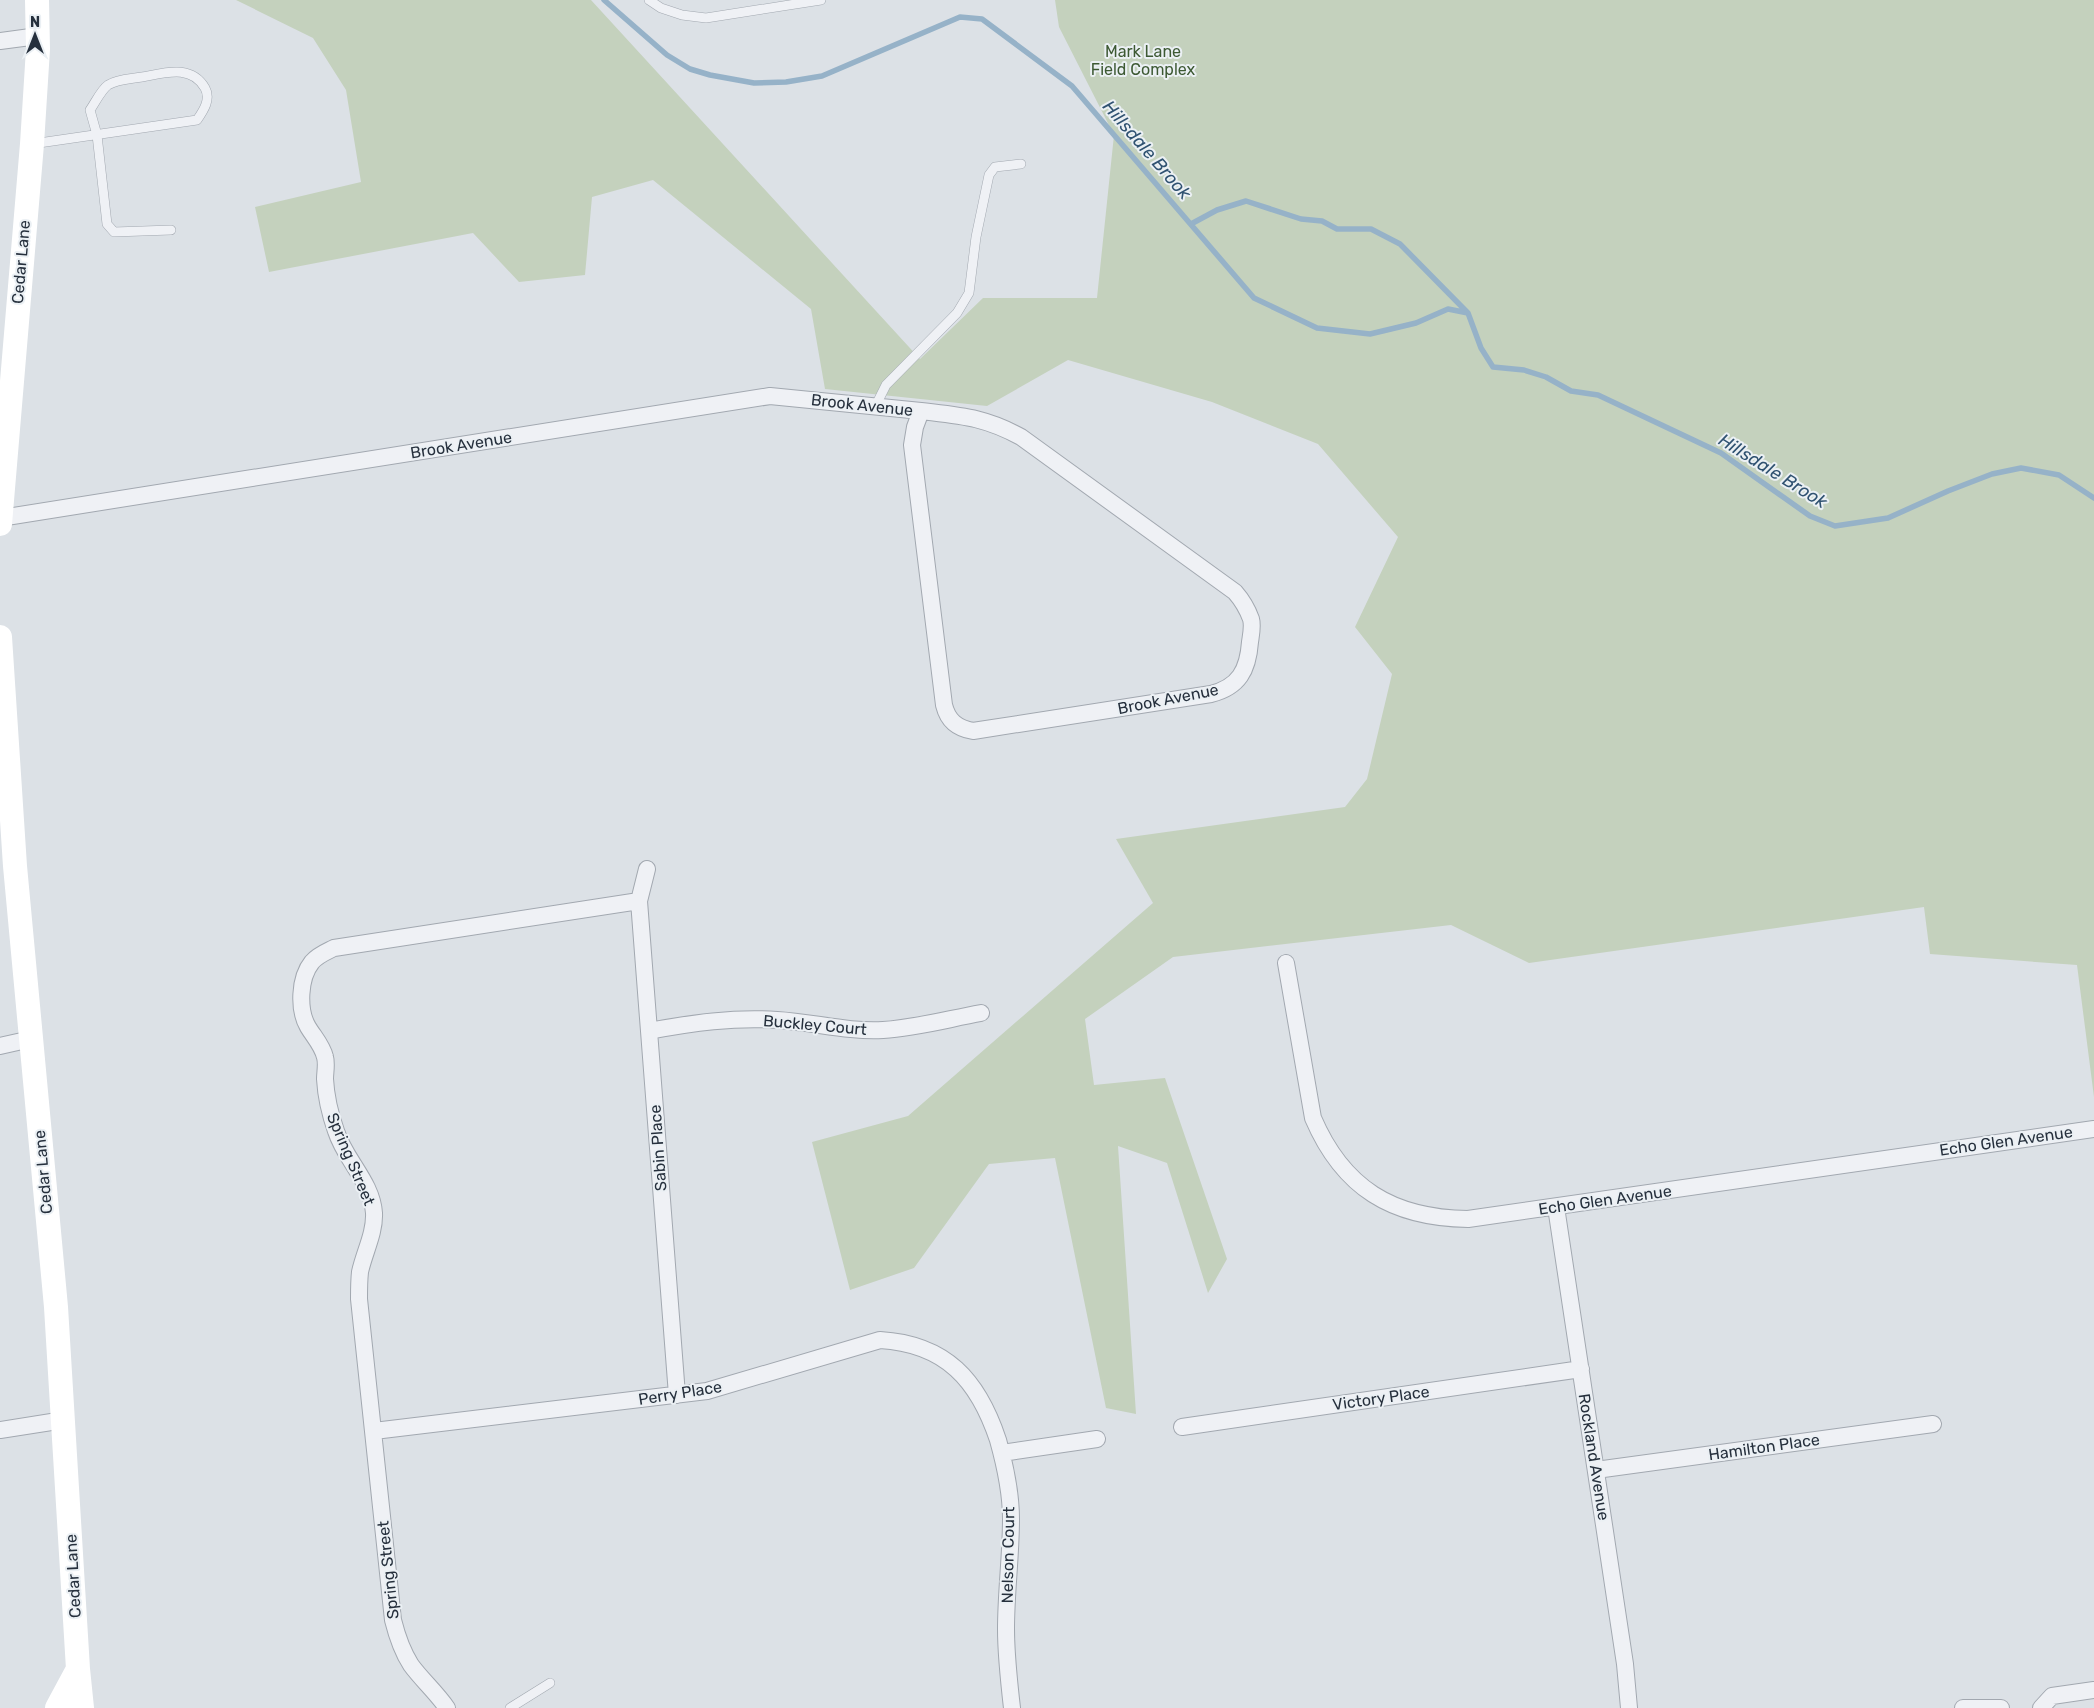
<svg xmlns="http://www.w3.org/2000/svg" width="2094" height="1708" font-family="Rubik,sans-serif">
<rect width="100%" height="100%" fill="#dce1e6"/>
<path fill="#c4d1bd" d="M236 0H591L920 359 983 298H1097L1114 135 1059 27 1055 0H2094V1097L2077 965 1930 954 1924 907 1529 963 1451 925 1173 957 1085 1019 1094 1085 1165 1078 1227 1259 1208 1293 1167 1163 1118 1146 1136 1414 1106 1408 1055 1158 989 1164 914 1268 850 1290 812 1142 908 1116 1153 903 1116 839 1345 807 1367 779 1392 674 1355 627 1398 537 1318 444 1212 402 1068 360 987 406 825 389 811 309 653 180 592 197 585 275 519 282 473 233 269 272 255 207 361 182 346 90 313 38Z"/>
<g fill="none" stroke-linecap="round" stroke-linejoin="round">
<path stroke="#96b2c8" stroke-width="5.5" d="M604 0 667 55 690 69 710 75 754 83 786 82 822 76 960 17 982 19 1072 86 1254 298 1317 328 1370 334 1416 323 1448 309 1468 313 1481 348 1493 367 1524 370 1546 377 1571 391 1598 395 1721 453 1810 516 1835 526 1888 518 1948 491 1992 474 2021 468 2059 475 2094 498
M1191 224 1217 210 1246 201 1301 219 1322 221 1337 229H1371L1400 244 1467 312"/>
<g stroke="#a2a8b0" stroke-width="10">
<path id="lane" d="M649 0 661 8 682 15 706 18 821 0
M32 144 197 120C204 110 211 99 205 88 191 64 165 73 142 77 131 79 118 79 108 85 101 90 95 103 90 110L97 135 107 224 114 232 171 230
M876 405 886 385 957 313 969 293 976 237 989 175 995 167 1021 164
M510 1708 550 1683"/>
</g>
<g stroke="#a2a8b0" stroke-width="18">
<path id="street" d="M0 41 38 36
M921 411C962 416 984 417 1021 437L1235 592C1242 600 1247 608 1251 619 1253 626 1251 635 1250 642 1248 670 1239 687 1211 694L973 731C957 728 948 721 944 705L912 445 915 427Z
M0 518 770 396 921 411
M647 869 639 901 677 1395
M1286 963 1313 1118C1343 1188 1392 1218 1468 1219L2094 1129
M649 1031C692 1023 734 1017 777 1020 813 1022 847 1032 883 1030 916 1028 948 1019 981 1013
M0 1046 31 1039
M1556 1207 1625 1664 1629 1708
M1182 1427 1581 1369
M0 1430 64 1420
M374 1431 707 1391 880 1340C946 1344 978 1380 998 1440 1005 1465 1011 1492 1011 1519 1011 1555 1006 1592 1006 1629 1006 1655 1009 1682 1012 1708
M1002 1453 1097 1439
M1596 1470 1933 1424
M447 1708C436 1692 422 1680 411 1665 402 1651 397 1636 393 1620L359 1299C359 1290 359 1281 360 1272 364 1253 375 1233 374 1213 372 1182 345 1160 336 1131 330 1114 326 1097 325 1079 325 1072 327 1064 325 1057 322 1045 314 1037 308 1027 298 1010 299 978 312 962 318 955 326 952 334 948L639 901
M1963 1708H2001
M2041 1708 2052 1696 2094 1690"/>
</g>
<use href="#lane" stroke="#eff1f5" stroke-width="9"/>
<use href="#street" stroke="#eff1f5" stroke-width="16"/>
<path stroke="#fff" stroke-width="24" d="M0 524 32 144 38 49 37 0
M0 637 15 866 56 1307 78 1669 82 1708
M57 1708 78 1669"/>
</g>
<g text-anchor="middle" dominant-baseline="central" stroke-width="4" stroke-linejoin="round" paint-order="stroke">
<g font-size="16" fill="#3d5933" stroke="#ebf0f4">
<text x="1143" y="51">Mark Lane<tspan x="1143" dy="18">Field Complex</tspan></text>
</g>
<g font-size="16" fill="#26303d" stroke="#ebf0f4">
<text transform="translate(21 262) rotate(-85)">Cedar Lane</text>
<text transform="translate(862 405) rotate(6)">Brook Avenue</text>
<text transform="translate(461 445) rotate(-9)">Brook Avenue</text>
<text transform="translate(1168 699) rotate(-11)">Brook Avenue</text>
<text transform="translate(815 1025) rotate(5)">Buckley Court</text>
<text transform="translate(2006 1141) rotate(-8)">Echo Glen Avenue</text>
<text transform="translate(658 1148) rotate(-94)">Sabin Place</text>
<text transform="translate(351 1159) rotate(67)">Spring Street</text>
<text transform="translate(43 1172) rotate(-95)">Cedar Lane</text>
<text transform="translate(1605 1200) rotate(-8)">Echo Glen Avenue</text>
<text transform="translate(680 1393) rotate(-9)">Perry Place</text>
<text transform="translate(1381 1398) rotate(-8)">Victory Place</text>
<text transform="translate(1764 1447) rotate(-8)">Hamilton Place</text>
<text transform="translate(1594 1457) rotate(81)">Rockland Avenue</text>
<text transform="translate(1008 1555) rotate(-89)">Nelson Court</text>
<text transform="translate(388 1570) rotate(-96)">Spring Street</text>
<text transform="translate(73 1576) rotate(-93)">Cedar Lane</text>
</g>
<g font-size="18" font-style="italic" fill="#305271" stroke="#ebf0f4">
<text transform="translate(1147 150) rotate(49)">Hillsdale Brook</text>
<text transform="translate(1773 471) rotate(32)">Hillsdale Brook</text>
</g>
</g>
<g transform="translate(35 35)" stroke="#ebf0f4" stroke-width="4" paint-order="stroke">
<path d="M0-4L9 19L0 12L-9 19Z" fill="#26303d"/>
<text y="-8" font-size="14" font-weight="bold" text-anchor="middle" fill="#26303d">N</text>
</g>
</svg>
